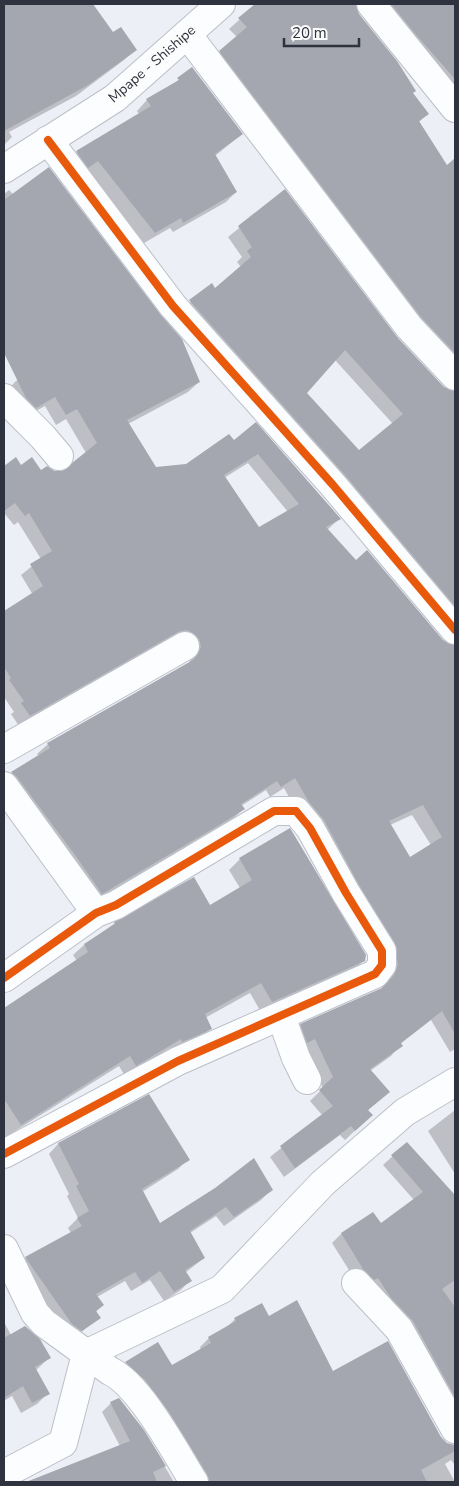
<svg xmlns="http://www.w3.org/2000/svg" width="459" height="1486" font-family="'Nunito Sans',sans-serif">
<rect width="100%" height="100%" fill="#edeff6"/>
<path fill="#0003" fill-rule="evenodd" d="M4 4H91L113 34 135 50 124 60 76 96 9 132 12 137 4 145Z
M257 4H350L346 7 428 113 418 123 447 166 455 160V374L210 62 237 37 229 29Z
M372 4H455V100Z
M192 69 242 134 215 156 236 192 226 202 173 232 170 228 144 243 88 170 67 163 77 152 139 114 137 111 147 100 171 86Z
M9 190 199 382 188 392 128 424 155 469 187 466 234 442 256 424 339 519 327 530 356 562 442 641 450 646H455V657L432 683 443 695 455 686V964L448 968 455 981V1049L450 1052 431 1020 400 1044 391 1056 370 1071 388 1092 367 1111 361 1125 345 1140 340 1135 284 1177 270 1157 322 1115 310 1101 323 1088 305 1049 291 1035 301 1025 381 990 388 976 284 788 270 797 266 790 241 806 243 809 233 819 210 834 91 903 4 780 11 773 39 756 37 754 48 744 189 663 191 658 19 726 11 714 14 712 4 697V613L33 595 21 575 41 559 18 522 14 525 4 513V468L16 459 21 467 40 472 47 467 59 473 65 471 86 453 66 419 56 425 45 406 25 417 6 391 16 381 103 331 86 302 4 347V194ZM248 463 288 512 259 528 224 478ZM412 815 431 845 409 859 390 825Z
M285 191 397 338 443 388 455 392V628L180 311 211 285 215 289 241 267 237 262 242 257 228 237ZM335 360 393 424 359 452 305 393Z
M240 859 365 959 354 970 261 1012 250 993 205 1018 210 1029 199 1040 171 1052 170 1048 125 1076 119 1066 4 1138V1010L77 961 73 955 84 945 115 923 210 907 240 888 229 870Z
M148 1096 188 1159 178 1169 142 1192 159 1225 271 1190 261 1200 224 1226 216 1216 190 1233 204 1258 185 1273 190 1280 181 1290 164 1301 150 1280 131 1291 125 1281 97 1297 102 1305 96 1312 99 1317 72 1340 16 1268 26 1258 71 1233 68 1228 78 1218 67 1196 69 1194 49 1154 58 1144Z
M455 1110V1174L428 1131Z
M407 1143 455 1197V1422L354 1278 332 1243 341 1234 373 1214 380 1225 414 1200 383 1165Z
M269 1318 333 1373 440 1437 446 1443 455 1446V1465L451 1460 445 1464 455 1482H198L117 1372 126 1363 157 1344 171 1366 201 1350 200 1347 209 1338 226 1328 235 1319Z
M4 1322 11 1335 49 1358 35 1371 48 1393 37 1404 21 1413 12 1396 4 1401Z
M111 1403 143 1430 174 1482H43L120 1446 102 1412Z"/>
<path fill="#a4a7af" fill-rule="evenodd" d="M4 4H93L113 32 121 27 137 50 88 85 4 131Z
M255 4H356L359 14 397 61 416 91 413 93 429 114 419 121 447 165 455 158V353L421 317 219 51 247 27 238 18Z
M391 4H455V79L418 37Z
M192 67 243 134 215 154 237 192 183 223 181 218 155 233 98 161 88 168 76 151 151 106 146 99 179 80 177 78Z
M49 167 161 315 182 339 200 382 127 420 156 467 186 464 229 434 234 440 256 422 341 519 326 527 356 560 367 550 443 640 455 645V1034L442 1011 401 1043 403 1046 370 1069 390 1092 368 1110 373 1115 355 1131 351 1126 295 1168 280 1146 333 1106 319 1090 333 1077 315 1039 307 1043 300 1024 382 988 394 975 398 965 395 943 359 885 324 820 309 802 295 778 281 787 277 781 241 804 245 809 221 824 102 894 75 855 17 777 11 772 50 748 47 743 49 742 193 660 198 654 201 647 199 639 193 633 186 630 178 632 30 716 21 703 24 701 9 680 11 678 4 667V611L43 586 30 564 52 551 29 513 25 516 15 503 4 511V466L16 457 21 465 32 457 41 470 47 466 54 471H62L97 443 77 409 66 415 55 397 36 408 26 398 4 353V200ZM258 454 299 504 259 527 224 475ZM423 805 442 837 410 857 389 821Z
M285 189 398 338 444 387 455 391V606L345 475 189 300 212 283 215 288 251 257 247 251 252 247 238 226ZM345 350 403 414 359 450 307 393Z
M290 828 366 955 365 961 272 1002 261 983 205 1014 212 1029 182 1042 181 1039 136 1066 130 1056 21 1125 4 1099V1008L88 952 84 944 115 924 114 922 194 877 210 905 252 880 239 858Z
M149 1094 190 1160 142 1189 160 1223 215 1188 254 1158 273 1190 234 1217 226 1207 190 1231 205 1258 185 1270 192 1281 174 1292 160 1271 142 1283 135 1272 96 1294 104 1305 96 1311 101 1318 82 1331 72 1324 25 1257 82 1226 77 1218 89 1211 76 1186 79 1184 58 1143Z
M407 1142 455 1195V1280L442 1289 455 1307V1397L413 1321 391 1298 378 1278 374 1280 363 1269 341 1233 373 1212 381 1223 423 1192 391 1155Z
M297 1300 333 1371 388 1341 441 1437 447 1443 455 1445V1451L421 1470 427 1482H210L207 1474 169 1412 145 1380 125 1362 158 1342 172 1365 211 1343 208 1337 236 1321 234 1318 262 1303 269 1316Z
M25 1326 40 1339 51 1358 35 1367 50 1394 32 1403 23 1386 4 1398V1338Z
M119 1398 144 1430 166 1466 153 1472 157 1482H26L130 1441 110 1402Z"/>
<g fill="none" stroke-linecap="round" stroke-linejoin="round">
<g stroke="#bdbfc8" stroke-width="30">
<path id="street" d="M371 4 455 108
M187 34 409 327 455 376
M48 140 173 306 333 485 455 630
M4 169 115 98 221 4
M4 398 43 437 59 456
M4 749 185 646
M4 786 96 913
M4 978 96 913 116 905 274 811H296L310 828 346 893 382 951V965L375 974 178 1061 4 1154
M281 1016 296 1058 307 1080
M4 1249 35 1313 44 1323 110 1371C140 1385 176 1453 194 1482
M356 1283 399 1329 455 1429
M4 1474 63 1443 86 1354 222 1289 323 1183 405 1112 455 1082"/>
</g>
<use href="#street" stroke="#fcfdfe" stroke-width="28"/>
<g stroke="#fbfbfb" stroke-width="11">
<path id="cycleway" d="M48 140 173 306 333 485 455 630
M4 978 96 913 116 905 274 811H296L310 828 346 893 382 951V965L375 974 178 1061 4 1154"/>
</g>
<use href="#cycleway" stroke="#e8590c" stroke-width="8"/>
</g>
<g text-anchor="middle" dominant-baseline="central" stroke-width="5" stroke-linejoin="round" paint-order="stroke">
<g font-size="14" fill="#2f333f" stroke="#fbfbfb">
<text transform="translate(152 64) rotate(-41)">Mpape - Shishipe</text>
</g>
</g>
<rect width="459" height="1486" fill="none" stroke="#2f333f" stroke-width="10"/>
<path d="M284 38v8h75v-8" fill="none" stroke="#2f333f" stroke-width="2.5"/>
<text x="292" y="38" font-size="15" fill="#2f333f" stroke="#fbfbfb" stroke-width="4" paint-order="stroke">20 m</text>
</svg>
